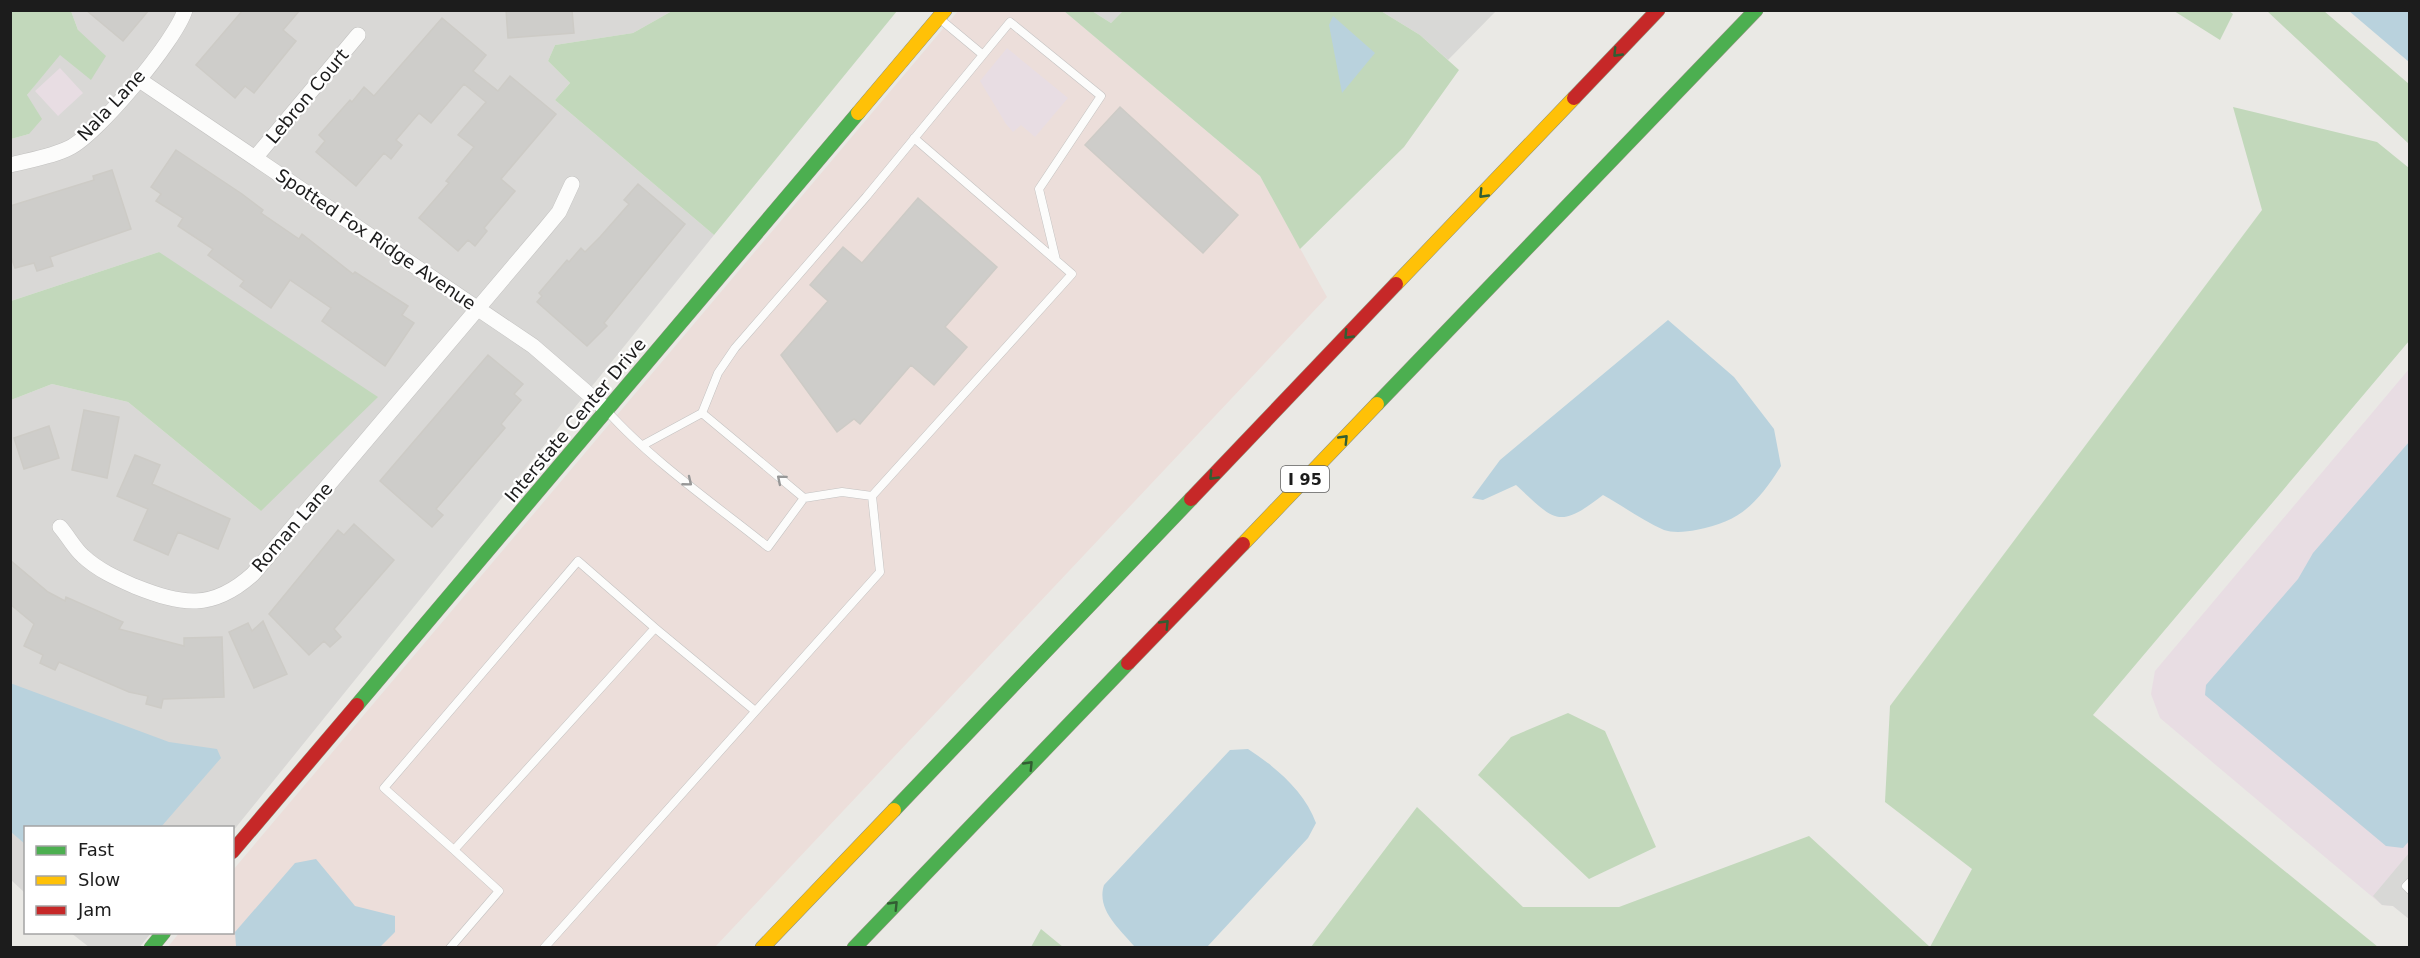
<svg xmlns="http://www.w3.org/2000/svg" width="2420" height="958" font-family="'DejaVu Sans',sans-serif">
<rect width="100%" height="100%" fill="#eae9e5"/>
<path fill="#d9d8d6" d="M71 11H672L633 33 555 45 548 61 570 83 555 100 714 235 233 831 232 828H26L25 893 11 880V400L52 384 128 402 261 511 159 252 11 301V139L29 134 27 95 78 30Z
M71 933H151L139 948 89 947Z"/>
<path fill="#ecdeda" d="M958 11H1064L1260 176 1327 297 715 947 167 948 179 933 232 932 233 870Z"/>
<path fill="#e8dde3" d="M1007 48 1068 98 1035 137 1021 125 1013 132 1006 124 980 81Z
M60 68 83 93 58 116 35 91Z
M2409 369V919L2393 906 2382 905 2160 718 2151 694 2155 671Z"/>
<path fill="#d8d8d6" d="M1092 11H1124L1111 23Z
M1381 11H1496L1448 60 1420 35Z
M2409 853V919L2393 906 2382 905 2373 896Z"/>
<path fill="#c2d8bb" d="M11 10 71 11 78 30 106 56 91 80 60 55 27 95 42 119 29 134 11 139Z
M1124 10 1381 11 1420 35 1459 70 1404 147 1300 249 1260 176 1064 11H1092L1111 23Z
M672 11H897L714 235 555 100 570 83 548 61 555 45 633 33Z
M2174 11H2229L2233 14 2220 40Z
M2267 11H2324L2409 84V144Z
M2233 107 2377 142 2409 168V341L2093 715 2378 947H1311L1417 807 1523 907H1619L1809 836 1930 947 1972 869 1885 802 1890 706 2262 210Z
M159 252 378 397 261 511 128 402 52 384 11 400V301Z
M1568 713 1605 731 1656 847 1589 879 1478 775 1511 737Z
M1041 929 1063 947H1031Z"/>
<path fill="#b9d2dd" d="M2349 11H2409V62Z
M1333 16 1375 53 1342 93 1329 25Z
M1668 320 1734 377 1774 429 1781 466C1758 503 1740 522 1696 530 1687 532 1672 533 1664 530 1643 521 1623 506 1603 495 1558 530 1555 521 1516 485L1483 500 1472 498 1500 460Z
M2409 442 2410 840 2403 848 2386 846 2205 695 2206 685 2298 579 2313 553Z
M10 683 169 742 217 749 221 758 161 827 26 828 25 844 11 832Z
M1248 749C1276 767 1305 792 1316 823L1308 838 1207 947H1135C1120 929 1096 910 1104 885L1230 750Z
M316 859 355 906 395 916V932L380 947 236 946 235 932 295 863Z"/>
<path fill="#cecdca" stroke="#cdcbc6" stroke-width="1.5" d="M86 10H149L123 41Z
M243 10H300L283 30 296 41 254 93 245 86 235 98 196 65Z
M506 10H572L574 33 508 38Z
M442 18 486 55 473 71 498 91 510 76 556 114 501 179 515 191 484 228 487 231 475 246 468 240 458 251 419 218 449 183 446 181 474 147 458 135 486 102 464 84 431 123 419 113 396 140 402 145 391 159 384 153 356 186 316 152 325 141 319 135 350 100 352 102 364 87 374 96Z
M1120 107 1238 215 1203 253 1085 145Z
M176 150 242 194 263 210 261 213 299 239 302 234 353 274 355 272 408 306 402 315 414 323 385 366 322 321 331 308 290 280 271 308 240 286 244 281 208 255 213 249 178 226 183 218 156 201 161 194 151 187Z
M112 170 131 229 50 257 53 266 37 271 34 263 15 268 10 254V206L94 180 93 176Z
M638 184 685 224 604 323 607 326 587 346 537 302 542 296 539 293 567 260 569 262 581 248 585 252 600 237 629 204 624 200Z
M918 198 997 267 945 327 967 347 934 385 911 365 860 424 854 419 837 432 781 355 828 301 810 285 843 247 862 263Z
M488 355 523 384 514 394 521 400 501 424 505 428 436 509 443 515 432 527 380 481Z
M84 410 119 417 107 478 72 470Z
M49 426 59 458 24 469 14 438Z
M135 455 160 465 152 484 230 519 218 549 178 532 168 555 134 540 148 509 117 496Z
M354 524 394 560 334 629 341 637 330 647 324 641 309 655 269 614 338 530 344 535Z
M10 560 48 592 65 601 66 597 123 622 119 629 184 646V638L222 637 224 697 163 699 161 708 146 704 148 696 129 692 59 662 55 670 40 663 43 655 24 646 34 624 10 604Z
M263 621 287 674 254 688 229 632 248 623 252 631Z"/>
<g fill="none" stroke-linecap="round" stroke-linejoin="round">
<g stroke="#c3c2c1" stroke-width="9">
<path id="lane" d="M940 19 982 54
M608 412C651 460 717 506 768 547L804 498 702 413 643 445
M702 413 718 373 735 348 866 197 1010 22 1101 96 1039 189 1056 260
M804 498 842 492 872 496
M655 628 578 561 384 788 454 850 655 628 754 710
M2410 882 2406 886 2410 890
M450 948 499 891 454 850
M544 948 880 572 872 496 1072 274 914 138"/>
</g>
<g stroke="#c3c2c1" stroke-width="16">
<path id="street" d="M138 79 533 346 607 410
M255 158 358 35
M10 165C29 160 51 157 69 148 97 135 176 40 185 10
M60 527C68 536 74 548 83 556 98 570 116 578 134 586 182 605 212 611 253 574L545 229 559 212 572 184"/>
</g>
<g stroke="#8f937e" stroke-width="15">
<path id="fast" d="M1377 404 1756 10
M357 705 858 113
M894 810 1191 499
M151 948 164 932
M854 948 1128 663"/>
</g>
<g stroke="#8f937e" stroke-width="15">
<path id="slow" d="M858 113 945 10
M1396 284 1574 98
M1243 544 1377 404
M762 948 894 810"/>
</g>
<g stroke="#8f937e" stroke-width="15">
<path id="jam" d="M1574 98 1658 10
M1191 499 1396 284
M1128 663 1243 544
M232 852 357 705"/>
</g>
<use href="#lane" stroke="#fcfcfb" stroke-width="8"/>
<use href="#street" stroke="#fcfcfb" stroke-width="15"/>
<use href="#fast" stroke="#4caf50" stroke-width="14"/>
<use href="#slow" stroke="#ffc107" stroke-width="14"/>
<use href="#jam" stroke="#c62828" stroke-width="14"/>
</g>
<defs><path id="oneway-chevron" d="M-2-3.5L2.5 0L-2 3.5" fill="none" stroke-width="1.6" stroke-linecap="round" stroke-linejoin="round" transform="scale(1.5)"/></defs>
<g stroke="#325e33">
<use href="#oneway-chevron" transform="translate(1617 53) rotate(134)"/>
<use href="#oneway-chevron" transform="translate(1483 194) rotate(134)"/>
<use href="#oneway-chevron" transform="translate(1348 335) rotate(134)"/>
<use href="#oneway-chevron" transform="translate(1344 439) rotate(-46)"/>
<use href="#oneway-chevron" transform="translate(1213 476) rotate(134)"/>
<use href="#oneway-chevron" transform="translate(1165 624) rotate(-46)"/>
<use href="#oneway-chevron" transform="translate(1029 765) rotate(-46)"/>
<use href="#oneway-chevron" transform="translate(894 905) rotate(-46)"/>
</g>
<g stroke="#979797">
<use href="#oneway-chevron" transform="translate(781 479) rotate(-140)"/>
<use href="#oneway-chevron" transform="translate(688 482) rotate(39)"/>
</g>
<g text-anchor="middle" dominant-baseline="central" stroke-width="4.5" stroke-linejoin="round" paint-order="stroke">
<rect fill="#fff" stroke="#606060" stroke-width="1.5" x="1281" y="466" width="48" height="26" rx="4.5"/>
<g font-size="16" font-weight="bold" fill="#1c1c1c">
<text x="1305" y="479">I 95</text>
</g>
<g font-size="18" fill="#1c1c1c" stroke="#fff">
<text transform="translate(307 96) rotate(-50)">Lebron Court</text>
<text transform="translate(111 105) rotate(-47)">Nala Lane</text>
<text transform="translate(376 239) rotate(34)">Spotted Fox Ridge Avenue</text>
<text transform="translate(575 420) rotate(-50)">Interstate Center Drive</text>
<text transform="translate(292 527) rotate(-49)">Roman Lane</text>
</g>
</g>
<rect width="2420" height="958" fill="none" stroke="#1c1c1c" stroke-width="24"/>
<rect x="24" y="826" width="210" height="108" fill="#ffffff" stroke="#a4a4a4" stroke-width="1.5"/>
<rect x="36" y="846" width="30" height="9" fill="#4caf50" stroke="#a4a4a4" stroke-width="1.5"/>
<text x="78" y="856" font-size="18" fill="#1c1c1c">Fast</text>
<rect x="36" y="876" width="30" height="9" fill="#ffc107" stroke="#a4a4a4" stroke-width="1.5"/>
<text x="78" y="886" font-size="18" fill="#1c1c1c">Slow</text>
<rect x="36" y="906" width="30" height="9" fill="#c62828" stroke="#a4a4a4" stroke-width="1.5"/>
<text x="78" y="916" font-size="18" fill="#1c1c1c">Jam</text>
</svg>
